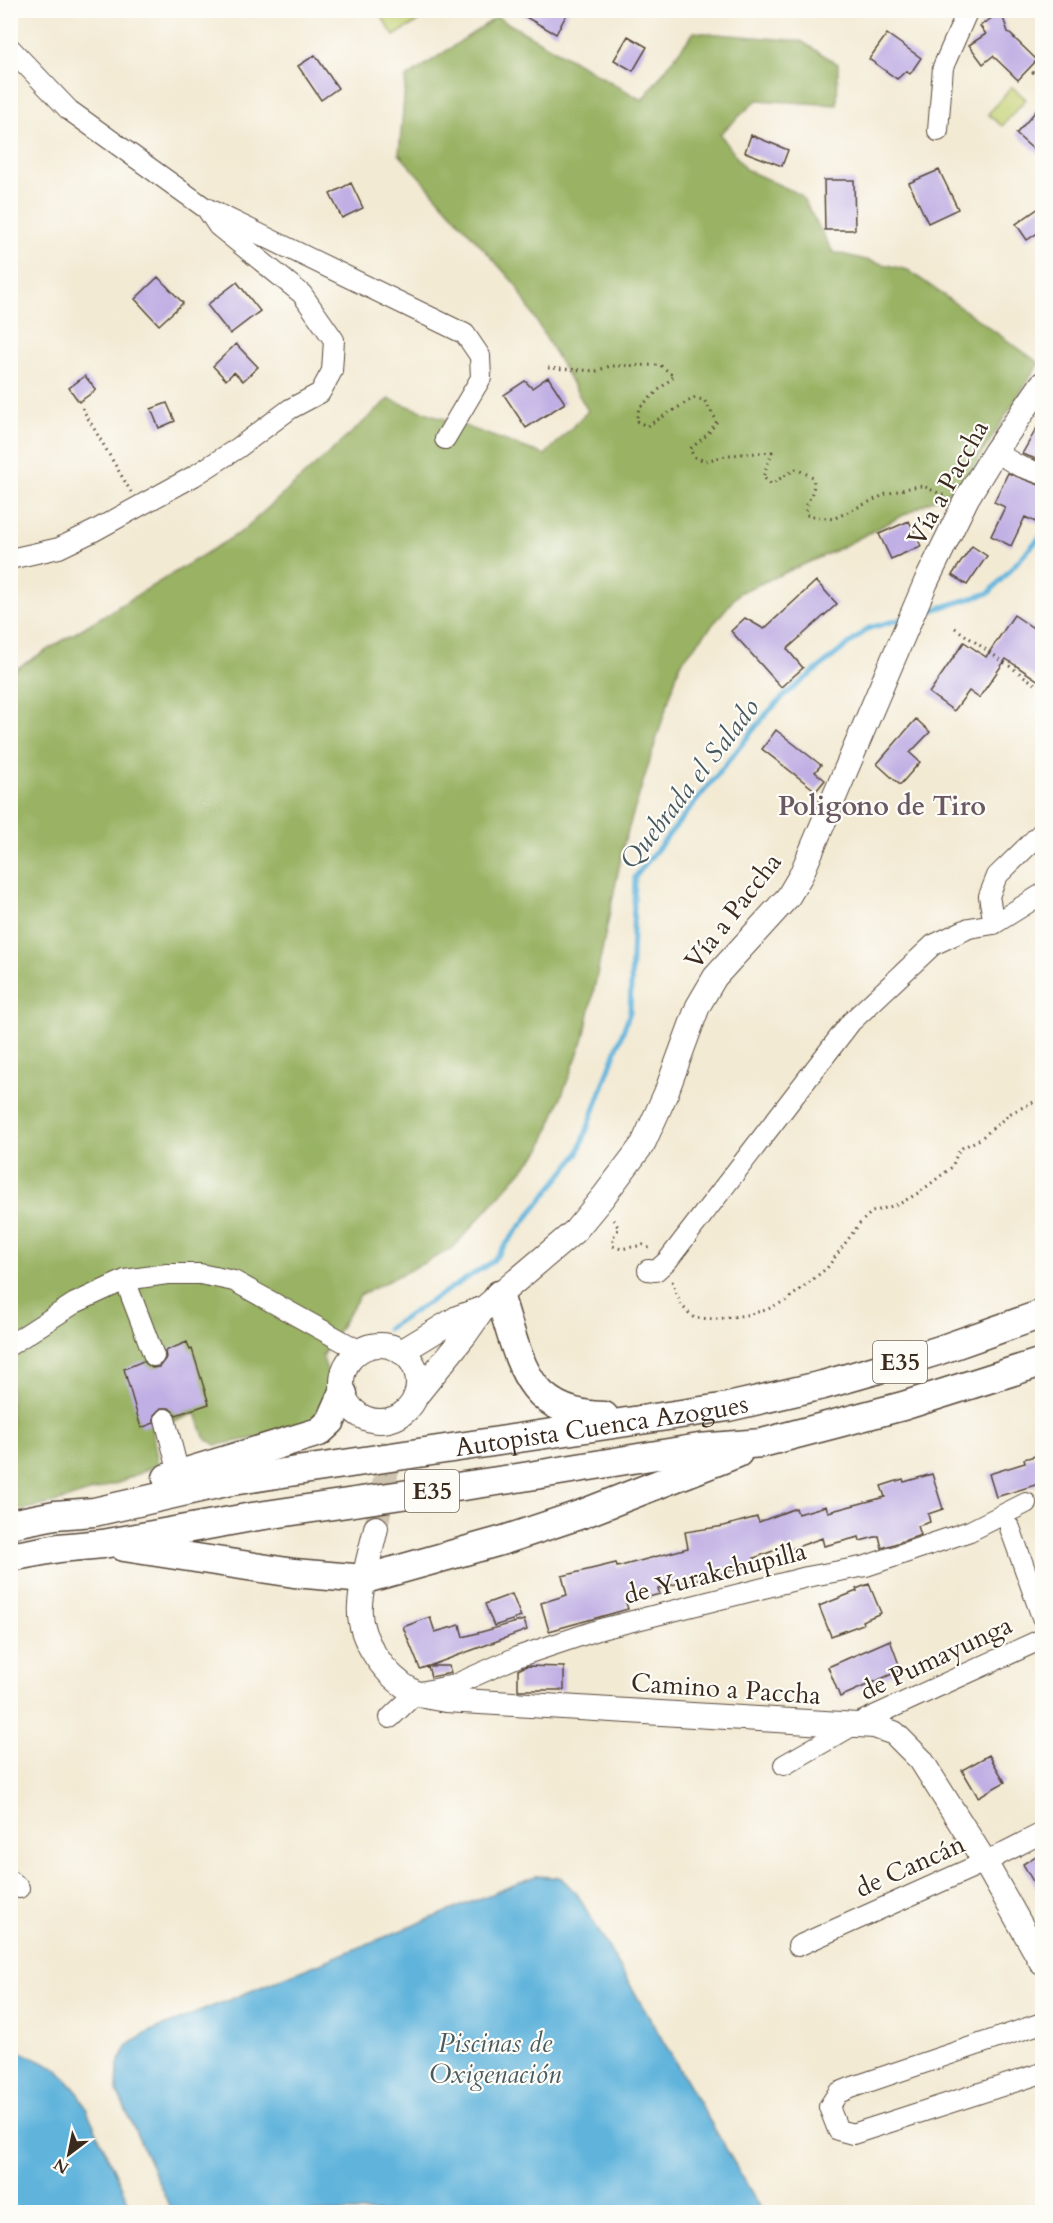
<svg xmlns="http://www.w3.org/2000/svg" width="1053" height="2223" font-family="Cardo,serif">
<rect width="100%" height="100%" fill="#fdfcf7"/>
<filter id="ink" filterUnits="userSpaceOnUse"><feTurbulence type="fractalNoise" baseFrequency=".0167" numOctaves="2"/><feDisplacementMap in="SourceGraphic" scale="12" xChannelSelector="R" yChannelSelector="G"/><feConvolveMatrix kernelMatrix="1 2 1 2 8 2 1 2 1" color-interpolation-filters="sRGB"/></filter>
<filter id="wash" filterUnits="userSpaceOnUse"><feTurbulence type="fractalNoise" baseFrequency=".008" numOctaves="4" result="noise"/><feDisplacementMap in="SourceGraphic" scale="24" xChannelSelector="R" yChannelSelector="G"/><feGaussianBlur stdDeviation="1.35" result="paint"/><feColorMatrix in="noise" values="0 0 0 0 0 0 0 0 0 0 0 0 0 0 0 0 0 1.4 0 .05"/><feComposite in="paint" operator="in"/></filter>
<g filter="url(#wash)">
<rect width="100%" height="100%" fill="#f3ead4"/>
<path fill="#c2d072" stroke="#7e7d48" stroke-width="1.5" d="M378 11H424L427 16 394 36Z
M1012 87 1026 99 1002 126 988 114Z"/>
<path fill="#99b264" stroke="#6a6e41" stroke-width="1.5" d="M497 17 642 100 694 32 801 41 838 64 837 105 757 100 720 134 745 169 801 195 833 252 908 270 1039 363 962 485 834 551 739 593 680 664 624 843 584 1038 541 1149 452 1249 360 1295 322 1356C334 1385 330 1390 318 1418L268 1436 216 1445 204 1437 196 1413 152 1430 158 1464 118 1483 54 1503 11 1512V672L241 532 389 399 545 455 588 411 515 284 399 154 406 78Z"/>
<path fill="#61b4dc" stroke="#4e6f7d" stroke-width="1.5" d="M536 1876 561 1878 577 1894 763 2212H172L117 2091 118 2065 127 2046 147 2033Z
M11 2047 57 2069 80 2095 133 2212H11Z"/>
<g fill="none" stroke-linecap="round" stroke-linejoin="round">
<path stroke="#61b4dc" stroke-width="5" d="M919 614 989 593 1042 535
M387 1329 492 1262 578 1154 630 1012 635 877 767 713 786 694 869 628 902 619"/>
</g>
<g id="blocks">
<path fill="#c0afe4" d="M513 10H569L556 34Z
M1001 12 1008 32 1037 60 1018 80 993 56 983 64 969 45 986 34 980 26Z
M887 34 921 58 910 74 906 71 897 79 869 59Z
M628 36 647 47 633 71 614 60Z
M315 55 338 88 321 100 298 66Z
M1042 104V157L1016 134Z
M751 135 788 150 782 166 745 152Z
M939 170 958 209 928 223 909 183Z
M824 180H854L855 230H825Z
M351 183 363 208 342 218 330 194Z
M1042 206V230L1027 240 1016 224Z
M158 277 183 303 159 325 135 299Z
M237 282 260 311 230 334 207 305Z
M236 344 258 367 243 381 234 372 226 380 213 366Z
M85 376 96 390 79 402 69 388Z
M548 377 565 403 526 428 504 395 525 381 532 388Z
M167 403 175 421 159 428 151 409Z
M1042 419V461L1022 454Z
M1008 473 1042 486V525L1025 517 1011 546 991 536 1005 507 994 502Z
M909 521 921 546 891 559 879 534Z
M972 546 987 556 967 585 952 575Z
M816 581 837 604 787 649 803 668 781 687 731 631 745 618 764 629Z
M1014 615 1042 634V683L1006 659 979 698 969 691 954 711 929 693 964 642 986 657Z
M916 719 930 732 910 753 920 762 900 785 877 764Z
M776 730 821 765 815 772 825 780 816 791 762 749Z
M187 1342 190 1350 192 1349 209 1404 176 1415 169 1408H161L154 1415V1423L141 1428 124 1369 143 1361 152 1368 159 1367 166 1358 165 1351Z
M1042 1454V1483L996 1497 989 1474 1025 1463 1024 1459Z
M932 1474 943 1509 928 1514 930 1522 918 1526 921 1535 882 1548 879 1536 860 1541 859 1537 824 1546 822 1538 786 1551 784 1547 754 1558 755 1564 722 1573V1575L686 1581 658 1589 660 1594 626 1603 628 1609 549 1631 541 1603 567 1595 562 1576 616 1563 617 1567 688 1548 685 1532 724 1526 757 1517 759 1522 796 1508 798 1514 826 1506 828 1512 885 1497 881 1486 903 1479 904 1482Z
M869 1584 881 1613 862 1621 863 1624 831 1636 819 1606 857 1591 856 1589Z
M512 1594 521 1617 494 1626 485 1604Z
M430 1617 435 1632 460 1625 463 1637 524 1620 527 1630 429 1666H449L451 1673 431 1677 428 1666 420 1669 403 1627Z
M890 1640 901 1670 840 1697 828 1667Z
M526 1666 564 1667V1690H518V1670Z
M989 1755 1005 1782 978 1797 962 1770Z
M1042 1852V1897L1023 1864Z"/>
</g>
</g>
<g filter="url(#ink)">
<use href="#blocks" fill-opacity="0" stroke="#574739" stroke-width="1.5"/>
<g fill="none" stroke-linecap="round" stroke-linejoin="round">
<path stroke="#cec4b0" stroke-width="24" stroke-dasharray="24 12" stroke-linecap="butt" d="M376 1528 392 1443"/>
<g stroke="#574739" stroke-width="22">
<path id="minor" d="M10 48 69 110 204 207 465 334 480 356 481 378 445 439
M938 131 943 67 968 10
M995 452 1019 466 1042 474
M10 559 59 548 94 531 194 476 238 448 290 409 320 393 332 371 334 340 302 294 218 226 208 211
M994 924 1042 894
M648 1270 656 1271 668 1260 851 1022 933 945 969 928 994 924 989 896 997 876 1042 832
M125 1280 154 1356
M10 1345 75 1303 125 1280 167 1274H200L234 1281 360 1351
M165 1419 179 1474
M1010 1528 1042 1617
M390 1718 416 1693 454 1685 517 1657 601 1629 807 1577 866 1566 970 1531 1026 1503
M784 1765 852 1726 1042 1639
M10 1881 19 1888
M798 1946 985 1862 1042 1833
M1042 2023 850 2088 838 2093 829 2107 838 2130 853 2134 1042 2073"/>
</g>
<g stroke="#574739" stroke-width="26">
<path id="major" d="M342 1383a38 38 0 1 1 76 0a38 38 0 1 1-76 0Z
M401 1352 457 1318 484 1308
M415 1397 465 1335 484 1308 575 1231 603 1197 643 1144 666 1093 698 1006 715 977 788 897 801 875 926 582 967 498 995 452 1042 384
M376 1528C371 1551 361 1583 360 1605 357 1639 386 1677 414 1692 423 1697 436 1698 446 1700L874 1726 894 1733 921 1760 985 1862 1042 1963"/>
</g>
<g stroke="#574739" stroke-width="31">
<g id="highway">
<path d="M499 1295C520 1357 523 1414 604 1416"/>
<path d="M167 1478 319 1432 331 1421 343 1394"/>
<path id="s1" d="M10 1524 55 1515 94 1512 226 1482 283 1473 728 1407 823 1385 872 1371 937 1351 1042 1314"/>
<path d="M124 1547 294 1573 365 1579 504 1540 582 1514 738 1453"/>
<path d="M10 1557 59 1548 103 1544 252 1517 511 1479 699 1448 762 1443 903 1406 1042 1362"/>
</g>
</g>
<path stroke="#574739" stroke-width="3" stroke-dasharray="1.5 4.5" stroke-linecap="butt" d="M1032 72 1042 79
M548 368 596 371 610 366 660 365 674 376 639 408 636 421 647 426 694 398 704 400 717 421 708 434 690 449 694 457 705 461 730 455 772 452 763 477 771 484 796 469 813 477C817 495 805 497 806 515L833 519 886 494 913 487 923 486 945 496
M82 408 131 492
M955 628 1038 686
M613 1220 619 1228 613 1237V1246L621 1249 643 1245 653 1250
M672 1281 681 1305 694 1318 717 1319 746 1315 766 1310 787 1300 827 1268 860 1223 872 1212 899 1204 920 1192 952 1167 957 1154 962 1148 980 1139 1011 1113 1042 1098"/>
<use href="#minor" stroke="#fff" stroke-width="20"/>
<use href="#major" stroke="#fff" stroke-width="24"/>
<use href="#highway" stroke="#fff" stroke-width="28"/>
</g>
</g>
<g text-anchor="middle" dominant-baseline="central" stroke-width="4.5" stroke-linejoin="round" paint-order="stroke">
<g fill="#fdfcf7" stroke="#75695f" stroke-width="1.5">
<rect x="873" y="1341" width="54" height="42" rx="4.5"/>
<rect x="405" y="1470" width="54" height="42" rx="4.5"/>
</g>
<g font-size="24" font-weight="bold" fill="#3b2a1e">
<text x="900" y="1362">E35</text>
<text x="432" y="1491">E35</text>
</g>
<g font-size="26" fill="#3b2a1e" stroke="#fdfcf7">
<text transform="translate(948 483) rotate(-61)">Vía a Paccha</text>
<text transform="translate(733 911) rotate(-52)">Vía a Paccha</text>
<text stroke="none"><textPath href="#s1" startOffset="600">Autopista Cuenca Azogues</textPath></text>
<text transform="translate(715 1573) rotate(-14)">de Yurakchupilla</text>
<text transform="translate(936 1658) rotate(-25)">de Pumayunga</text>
<text transform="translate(726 1689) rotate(4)">Camino a Paccha</text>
<text transform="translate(910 1866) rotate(-24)">de Cancán</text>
</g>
<g font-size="27" font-style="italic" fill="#485a60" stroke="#fdfcf7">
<text transform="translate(690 784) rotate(-52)">Quebrada el Salado</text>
<text x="495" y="2043">Piscinas de<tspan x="495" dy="31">Oxigenación</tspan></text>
</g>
<g font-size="27" font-weight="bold" fill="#6a5963" stroke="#fdfcf7">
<text x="882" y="806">Poligono de Tiro</text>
</g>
</g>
<rect width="1053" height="2223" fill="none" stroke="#fdfcf7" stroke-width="36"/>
<g transform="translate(69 2154) rotate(212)" stroke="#fdfcf7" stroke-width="4.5" paint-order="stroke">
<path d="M0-4.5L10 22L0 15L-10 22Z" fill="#3b2a1e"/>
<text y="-9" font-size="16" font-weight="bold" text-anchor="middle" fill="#3b2a1e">N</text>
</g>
</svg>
